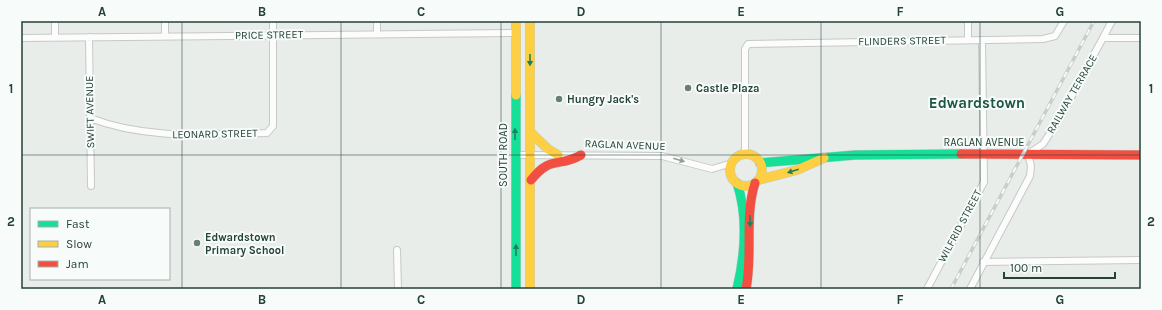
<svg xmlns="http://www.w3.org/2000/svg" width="1162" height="310" font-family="Karla,sans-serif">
<rect width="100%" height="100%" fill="#e8edea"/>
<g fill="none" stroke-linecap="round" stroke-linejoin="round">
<g stroke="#c5cac7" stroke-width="8">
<path id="street" d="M165 21V36
M377 21V34
M968 21V40
M55 37V21
M89 37 91 186
M21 38 516 33
M1104 38H1141
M90 118C147 140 207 134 267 133L273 126V21
M745 154V49L748 44 1043 39 1055 36 1064 21
M515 155 662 156 712 169 732 163
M397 250 398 289
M983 262 1141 260
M927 289 984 182 982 40
M970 289 1030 176 1031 166 1028 154 1043 144 1061 116 1112 21"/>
</g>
<g stroke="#c3cbc7" stroke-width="10">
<path id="fast" d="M516 95V289
M760 163 855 155 961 154
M737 183C748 216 745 255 737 289"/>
</g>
<g stroke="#c3cbc7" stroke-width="10">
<path id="slow" d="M516 21V95
M530 21V289
M530 132 548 149 558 155
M730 170a16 16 0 1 1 32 0a16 16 0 1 1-32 0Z
M758 180 797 170 824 158"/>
</g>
<g stroke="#c3cbc7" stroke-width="10">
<path id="jam" d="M961 154 1141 155
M531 180C551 155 558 168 581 155
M746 289C753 254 744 218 755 183"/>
</g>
<use href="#street" stroke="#fcfcfc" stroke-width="6"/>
<use href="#fast" stroke="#16e098" stroke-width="9"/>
<use href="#slow" stroke="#ffcf43" stroke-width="9"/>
<use href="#jam" stroke="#f24e42" stroke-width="9"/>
<g stroke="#c9cdcb" stroke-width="3.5">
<path id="rail" d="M951 289 1094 21"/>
</g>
<use href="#rail" stroke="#f7fbf9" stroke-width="2" stroke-dasharray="6" stroke-linecap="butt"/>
</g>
<defs><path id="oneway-solid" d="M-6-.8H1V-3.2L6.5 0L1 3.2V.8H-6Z"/></defs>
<g fill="#1e815e">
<use href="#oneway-solid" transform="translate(530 60) rotate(90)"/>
<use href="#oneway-solid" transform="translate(515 134) rotate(-90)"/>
<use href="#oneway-solid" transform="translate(793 171) rotate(163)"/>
<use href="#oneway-solid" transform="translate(750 221) rotate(89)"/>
<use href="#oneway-solid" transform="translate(516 250) rotate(-90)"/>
</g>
<use fill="#909f9a" href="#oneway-solid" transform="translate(679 160) rotate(16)"/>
<path fill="none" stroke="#244238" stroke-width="1" stroke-opacity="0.55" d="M182 21V289M341 21V289M501 21V289M661 21V289M821 21V289M980 21V289M21 155H1141"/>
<g fill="#697e76" stroke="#f7fbf9" stroke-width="1.5">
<circle cx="688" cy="88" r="4"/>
<circle cx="559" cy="99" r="4"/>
<circle cx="197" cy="243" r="4"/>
</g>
<g text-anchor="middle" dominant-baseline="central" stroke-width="4" stroke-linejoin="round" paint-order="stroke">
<g font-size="11" fill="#244238" stroke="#f7fbf9">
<text transform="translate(269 35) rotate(-1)">PRICE STREET</text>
<text transform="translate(902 41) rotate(-1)">FLINDERS STREET</text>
<text transform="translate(1072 94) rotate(-60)">RAILWAY TERRACE</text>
<text transform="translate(90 112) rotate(-91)">SWIFT AVENUE</text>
<text transform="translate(215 134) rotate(-1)">LEONARD STREET</text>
<text x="984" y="142">RAGLAN AVENUE</text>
<text transform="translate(625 145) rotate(2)">RAGLAN AVENUE</text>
<text transform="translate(503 155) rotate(-90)">SOUTH ROAD</text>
<text transform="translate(960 226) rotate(-62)">WILFRID STREET</text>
</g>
<g font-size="11" font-weight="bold" fill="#244238" stroke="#f7fbf9" text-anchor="start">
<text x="696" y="88">Castle Plaza</text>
<text x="567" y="99">Hungry Jack's</text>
<text x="205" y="237">Edwardstown<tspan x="205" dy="13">Primary School</tspan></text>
</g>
<g font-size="15" font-weight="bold" fill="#1e5645" stroke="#f7fbf9">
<text x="977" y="103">Edwardstown</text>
</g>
</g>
<rect width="1162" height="310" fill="none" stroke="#f7fbf9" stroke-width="44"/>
<rect x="30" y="208" width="140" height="72" fill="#f7fbf9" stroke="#a3b1ac"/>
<rect x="38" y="221" width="20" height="6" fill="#16e098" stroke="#a3b1ac"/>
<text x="66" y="228" font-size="12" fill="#244238">Fast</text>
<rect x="38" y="241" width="20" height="6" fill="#ffcf43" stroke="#a3b1ac"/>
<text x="66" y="248" font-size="12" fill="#244238">Slow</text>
<rect x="38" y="261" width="20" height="6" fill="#f24e42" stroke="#a3b1ac"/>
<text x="66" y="268" font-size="12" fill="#244238">Jam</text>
<path d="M1004 272v6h111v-6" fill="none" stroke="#244238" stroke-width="2"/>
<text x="1010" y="272" font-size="12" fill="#244238" stroke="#f7fbf9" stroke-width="3" paint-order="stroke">100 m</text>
<rect x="22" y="22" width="1118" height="266" fill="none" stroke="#244238" stroke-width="1.5"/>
<g font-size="13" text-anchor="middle" font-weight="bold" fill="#244238">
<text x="102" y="16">A</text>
<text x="262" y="16">B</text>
<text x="421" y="16">C</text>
<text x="581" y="16">D</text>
<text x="741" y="16">E</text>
<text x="900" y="16">F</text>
<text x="1060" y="16">G</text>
<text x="11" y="93">1</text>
<text x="1151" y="93">1</text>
<text x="11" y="226">2</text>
<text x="1151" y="226">2</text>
<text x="102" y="304">A</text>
<text x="262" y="304">B</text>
<text x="421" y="304">C</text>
<text x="581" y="304">D</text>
<text x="741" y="304">E</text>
<text x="900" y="304">F</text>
<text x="1060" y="304">G</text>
</g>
</svg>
